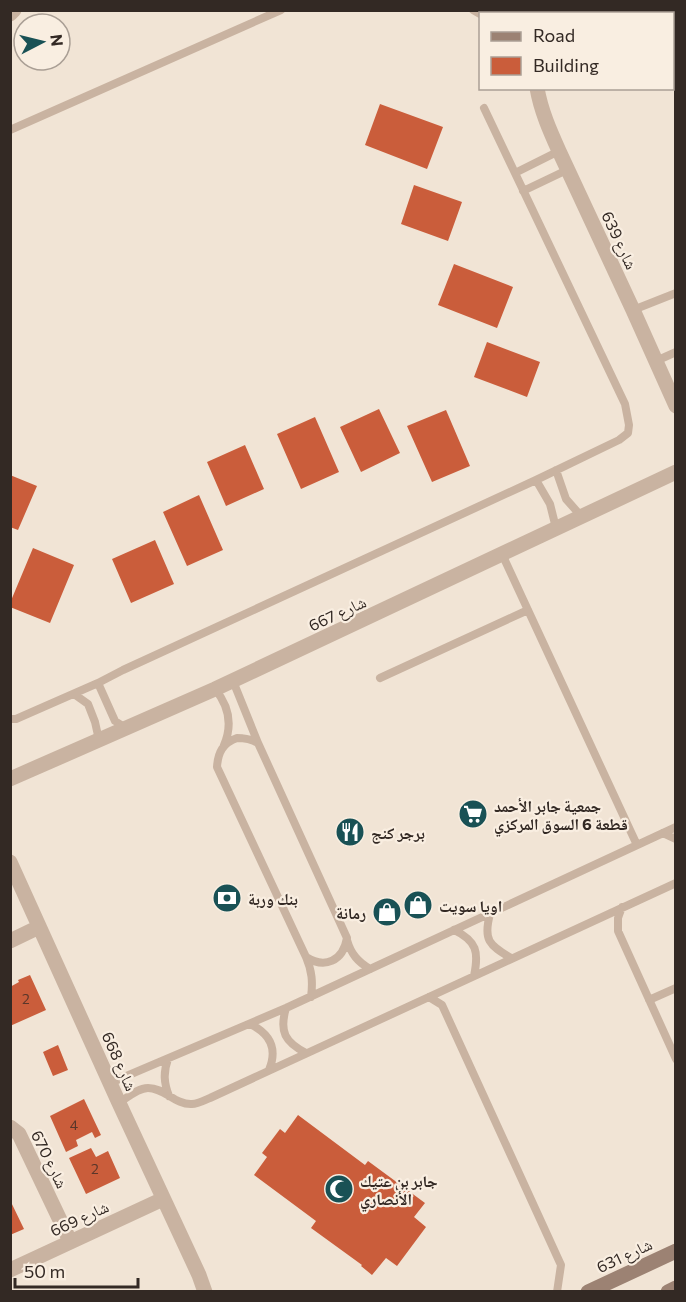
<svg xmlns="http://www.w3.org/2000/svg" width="686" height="1302" font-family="Commissioner,'Noto Naskh Arabic',sans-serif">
<rect width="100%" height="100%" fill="#f1e4d5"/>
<path fill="#ca5d3b" d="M380 104 443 127 427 169 365 145Z
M414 185 462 202 448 241 401 224Z
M454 264 513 287 497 328 438 305Z
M487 342 540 362 527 397 474 377Z
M379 409 400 453 361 472 340 427Z
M446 410 470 466 432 482 407 426Z
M315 417 339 472 301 489 277 434Z
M245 445 264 489 226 506 207 462Z
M10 475 37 486 18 530 10 527Z
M199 495 223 550 187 566 163 512Z
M155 540 174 584 131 603 112 559Z
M33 548 74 565 50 623 10 607V603Z
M30 975 46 1010 10 1026V987L19 982 18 980Z
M58 1045 68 1070 53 1076 43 1052Z
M84 1099 101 1135 95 1138 92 1132 76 1140 78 1146 66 1152 50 1116Z
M298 1115 365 1165 368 1161 425 1203 414 1217 426 1227 397 1266 386 1258 372 1275 361 1266 362 1265 311 1228 316 1221 254 1175 267 1157 262 1153 280 1129 285 1133Z
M91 1148 96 1157 108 1151 120 1178 86 1194 69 1158Z
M10 1200 24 1229 10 1235Z"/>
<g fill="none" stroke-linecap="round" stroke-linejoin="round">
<path stroke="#c9b3a1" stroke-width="8" d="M473 10 480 14
M10 130 281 10
M515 173 559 151
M523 191 567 170
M633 310 676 293
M656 361 676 352
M556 470 566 499 581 516
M536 480 550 504 556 528
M502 554 637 845
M380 678 528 610
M233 681 258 743
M98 683 115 721 126 728
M215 689C229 706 233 724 224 745
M74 694 88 704 95 722 99 740
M10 719H16L98 683 123 670 536 480 619 440 628 433 629 425 625 404 484 108
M237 738C246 738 251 739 258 743L347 938C343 961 325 969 306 957L217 767C218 752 223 743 237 738Z
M663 833 676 839
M622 907 618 918V931L676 1059
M490 914C483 940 489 945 511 958
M454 930C477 941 479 952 474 976
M347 940C351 954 358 962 370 969
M306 957C312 971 313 982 311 997
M429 997 442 1005 561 1265 557 1292
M649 1000 676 988
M286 1008C279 1032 285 1042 306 1053
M250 1024C270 1034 278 1048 269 1070
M168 1059C163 1073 164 1083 169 1096
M110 1083 286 1008 676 827
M119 1103C128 1097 138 1088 148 1088 165 1088 175 1105 192 1104 198 1104 205 1100 210 1098L676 883"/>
<path stroke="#c9b3a1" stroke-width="15" d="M10 14 14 10
M539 14 540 10
M537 88C541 111 550 131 559 151L633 310 676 406
M10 779 215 689 676 472
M10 862 119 1103 199 1275 205 1292
M10 941 39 927
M10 1127 19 1134 70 1241
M10 1270 163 1199"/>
<path stroke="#9c8273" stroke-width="15" d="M588 1292 676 1251
M668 1292 676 1288"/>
</g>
<defs>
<g id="supermarket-disc" transform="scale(1.5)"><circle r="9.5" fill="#195155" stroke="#f9eee1"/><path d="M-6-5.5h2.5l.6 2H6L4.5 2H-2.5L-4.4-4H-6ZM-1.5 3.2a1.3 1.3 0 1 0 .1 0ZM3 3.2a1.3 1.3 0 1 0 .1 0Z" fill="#fff"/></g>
<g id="restaurant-disc" transform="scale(1.5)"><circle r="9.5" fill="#195155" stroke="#f9eee1"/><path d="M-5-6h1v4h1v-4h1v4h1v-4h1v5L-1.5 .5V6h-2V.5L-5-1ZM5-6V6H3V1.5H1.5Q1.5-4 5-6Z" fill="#fff"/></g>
<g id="bank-disc" transform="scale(1.5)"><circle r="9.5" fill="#195155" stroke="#f9eee1"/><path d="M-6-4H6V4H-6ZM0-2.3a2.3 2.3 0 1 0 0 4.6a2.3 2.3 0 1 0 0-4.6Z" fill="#fff"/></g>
<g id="shop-disc" transform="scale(1.5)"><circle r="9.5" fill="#195155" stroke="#f9eee1"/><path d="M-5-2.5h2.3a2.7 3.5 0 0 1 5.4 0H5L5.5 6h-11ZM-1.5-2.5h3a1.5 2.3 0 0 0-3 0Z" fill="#fff"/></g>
<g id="mosque-disc" transform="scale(1.5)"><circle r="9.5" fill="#195155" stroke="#f9eee1"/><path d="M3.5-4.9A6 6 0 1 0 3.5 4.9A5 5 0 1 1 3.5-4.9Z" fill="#fff"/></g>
</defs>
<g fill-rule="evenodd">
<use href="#supermarket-disc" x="473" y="814"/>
<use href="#restaurant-disc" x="350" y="832"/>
<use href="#bank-disc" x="227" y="898"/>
<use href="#shop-disc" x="418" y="905"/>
<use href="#shop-disc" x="387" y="912"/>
<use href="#mosque-disc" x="339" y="1189"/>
</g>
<g text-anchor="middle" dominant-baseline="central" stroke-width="4.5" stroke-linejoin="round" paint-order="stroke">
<g font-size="14" fill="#59362a">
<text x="26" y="998">2</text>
<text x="74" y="1124">4</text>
<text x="95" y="1168">2</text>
</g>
<g font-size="16" fill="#332924" stroke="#f9eee1">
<text transform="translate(620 240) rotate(65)">شارع 639</text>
<text transform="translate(337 613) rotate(-25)">شارع 667</text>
<text transform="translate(120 1061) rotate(66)">شارع 668</text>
<text transform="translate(50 1159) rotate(64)">شارع 670</text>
<text transform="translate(79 1218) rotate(-25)">شارع 669</text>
<text transform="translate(624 1255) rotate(-25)">شارع 631</text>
</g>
<g font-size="16" font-weight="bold" fill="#332924" stroke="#f9eee1" text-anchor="start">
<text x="494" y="805">جمعية جابر الأحمد<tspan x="494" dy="18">قطعة 6 السوق المركزي</tspan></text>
<text x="371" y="832">برجر كنج</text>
<text x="248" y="898">بنك وربة</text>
<text x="439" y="905">اويا سويت</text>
<text x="366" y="912" text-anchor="end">رمانة</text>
<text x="360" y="1180">جابر بن عتيك<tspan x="360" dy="18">الأنصاري</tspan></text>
</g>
</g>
<rect width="686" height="1302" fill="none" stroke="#332924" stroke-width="24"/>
<rect x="479" y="12" width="195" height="78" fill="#f9eee1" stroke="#aa9f95" stroke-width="1.5"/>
<rect x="491" y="32" width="30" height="9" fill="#9c8273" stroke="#aa9f95" stroke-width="1.5"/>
<text x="533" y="42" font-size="18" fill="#332924">Road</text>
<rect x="491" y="57" width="30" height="18" fill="#ca5d3b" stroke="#aa9f95" stroke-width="1.5"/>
<text x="533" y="72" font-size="18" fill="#332924">Building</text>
<g transform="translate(42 42) rotate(83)"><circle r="28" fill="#f9eee1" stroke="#aa9f95" stroke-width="1.5"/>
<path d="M0-4.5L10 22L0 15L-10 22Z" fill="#195155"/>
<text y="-9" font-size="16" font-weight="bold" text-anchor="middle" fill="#332924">N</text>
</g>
<path d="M15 1278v9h123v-9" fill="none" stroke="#332924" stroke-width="3"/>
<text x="24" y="1278" font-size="18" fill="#332924" stroke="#f9eee1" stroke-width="4.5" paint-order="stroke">50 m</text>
</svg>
